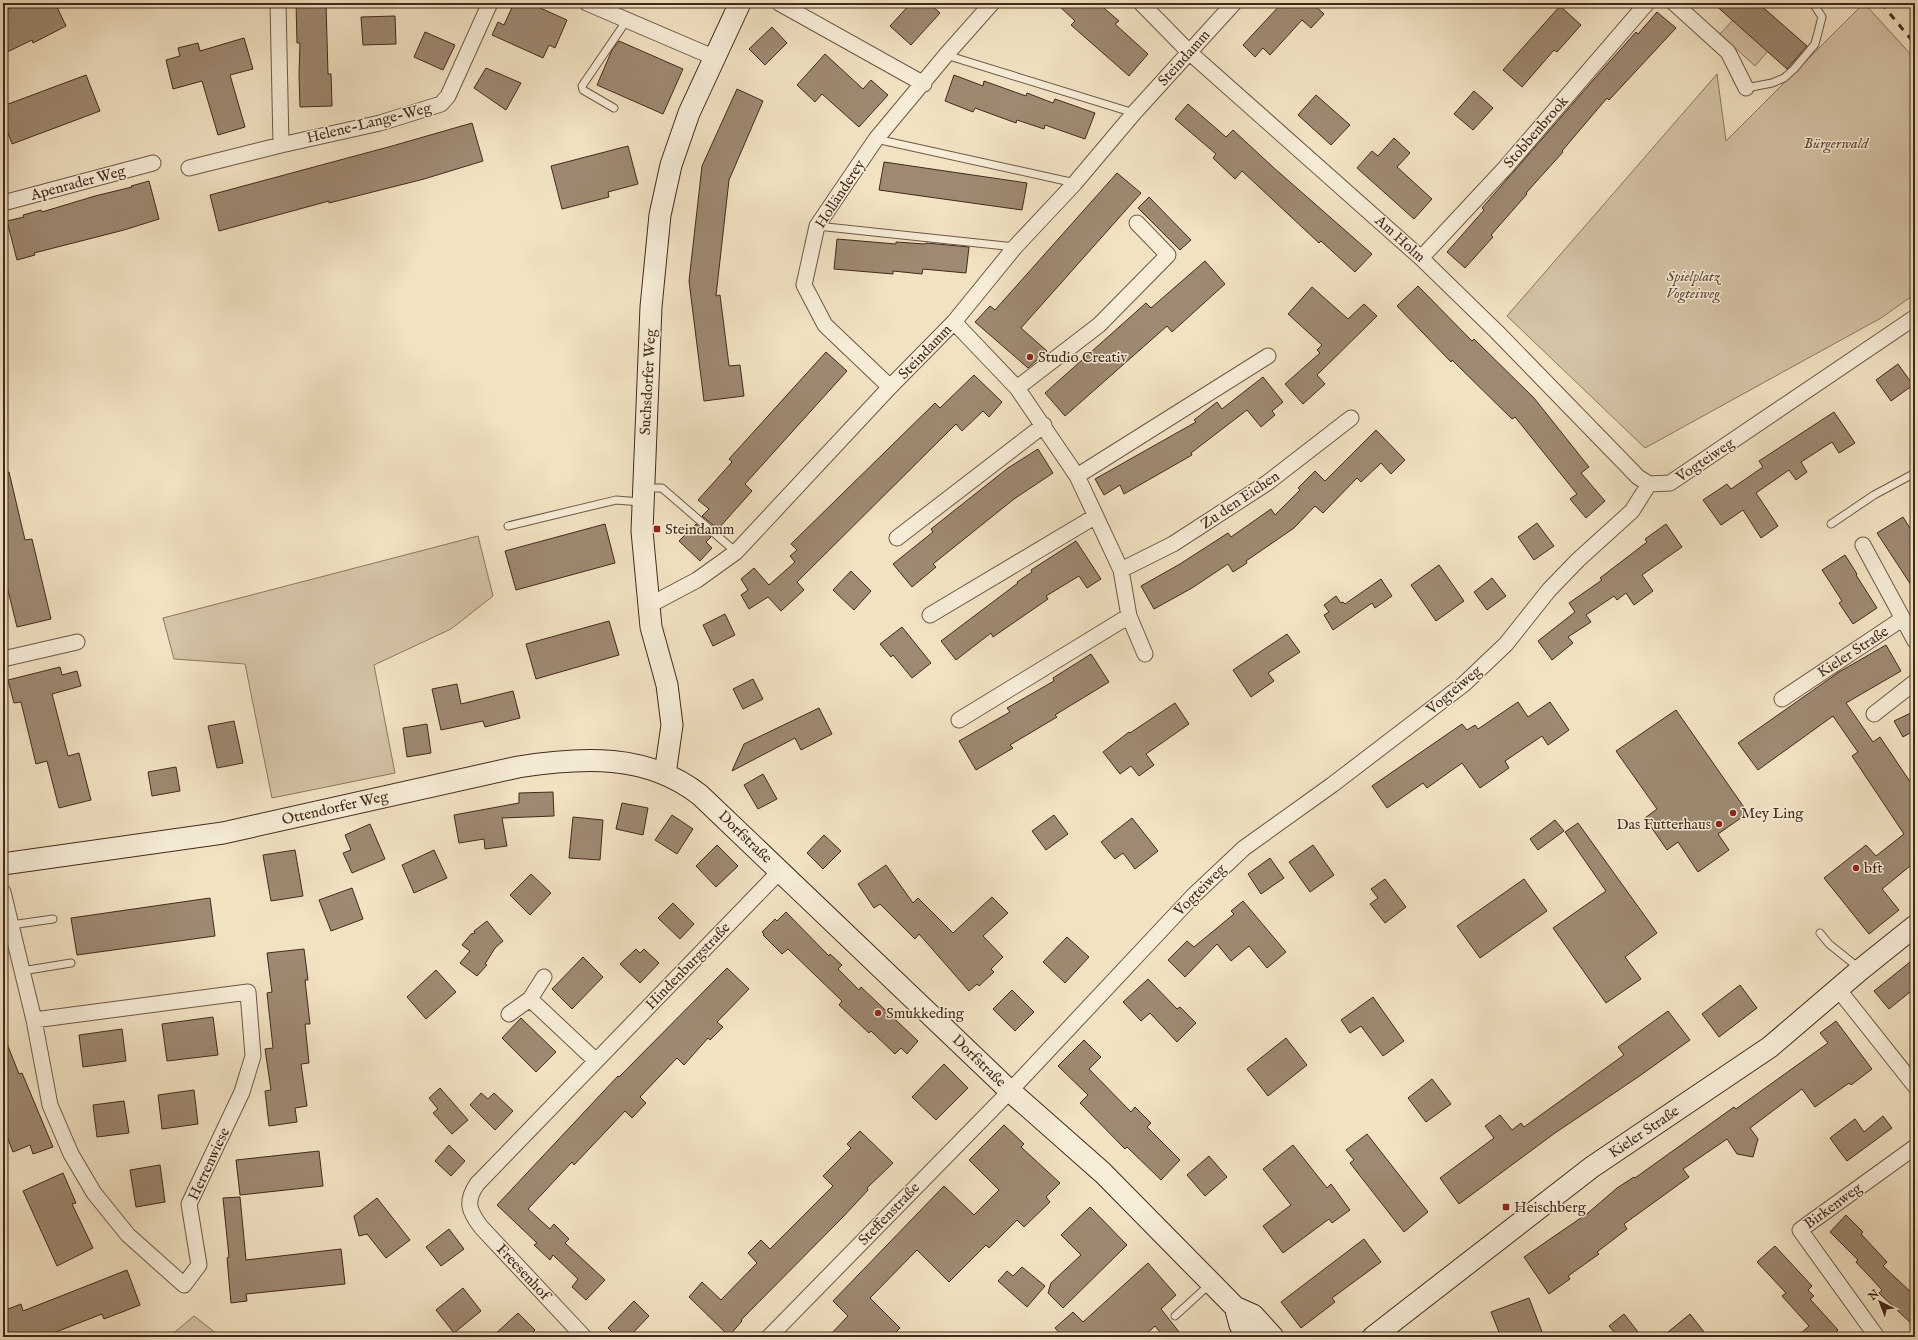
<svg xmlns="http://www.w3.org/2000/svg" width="1918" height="1340" font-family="'IM FELL English',serif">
<rect width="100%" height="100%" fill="#f1e2c2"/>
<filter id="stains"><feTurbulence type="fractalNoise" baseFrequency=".005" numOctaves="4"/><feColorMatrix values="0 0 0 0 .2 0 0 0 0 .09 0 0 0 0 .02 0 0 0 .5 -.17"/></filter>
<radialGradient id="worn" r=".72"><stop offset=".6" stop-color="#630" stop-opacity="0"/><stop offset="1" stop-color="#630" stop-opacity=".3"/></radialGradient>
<path fill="#d4c3a6" stroke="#8c7660" d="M1864 3 1915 59V294L1881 318 1645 448 1507 316 1717 74 1726 141Z
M1733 20 1768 51 1755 66 1720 34Z
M478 536 493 596 451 629 374 665 395 773 272 798 245 664 174 659 163 618Z
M194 1316 221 1337H169Z"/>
<path fill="#9e8972" stroke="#44291b" d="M21 3H55L66 26 33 43 32 40 3 54V12Z
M296 3H326L328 74H331L332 106 300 107 299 75 300 43H297Z
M514 3H529L567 20 555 48 549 45 543 58 492 35 498 22 504 25Z
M911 3H929L940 13 911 45 890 26Z
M1056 3H1098L1119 21 1115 24 1148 54 1129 76 1071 25 1075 21Z
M1282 3H1312L1324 14 1311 28 1302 20 1270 55 1263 48 1255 57 1243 45Z
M1713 3H1758L1807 46 1787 69Z
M1560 6 1581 25 1557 52 1554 50 1522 87 1503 70Z
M1657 12 1676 28 1609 100 1607 98 1562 151 1563 152 1526 193 1527 194 1491 235 1493 237 1465 268 1447 252 1484 210 1482 208 1595 78 1636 32 1638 34Z
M395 16 396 44 363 45 361 17Z
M772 27 787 43 765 65 749 49Z
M425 32 455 45 443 70 414 57Z
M244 38 253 69 230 75 245 127 218 135 202 81 173 89 166 60 180 56 178 48 198 43 200 51Z
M619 41 683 69 663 114 597 85 612 50Z
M825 54 863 89 871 80 888 95 859 127 822 94 815 102 797 85Z
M486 68 521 83 506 110 474 88Z
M86 75 100 111 12 144 3 119V106Z
M954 75 983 86 984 81 1026 96 1027 93 1053 103 1055 99 1095 113 1085 139 1045 125 1044 129 1017 120 1016 123 975 108 973 112 945 101Z
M737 89 763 101 729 180 716 296 720 295 729 366 740 365 744 396 704 401 689 281 702 166Z
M1474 91 1493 108 1473 130 1454 114Z
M1316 95 1350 125 1331 145 1298 115Z
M1188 104 1226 137 1233 130 1274 168 1372 254 1355 272 1321 241 1319 243 1242 171 1235 179 1213 158 1216 154 1175 119Z
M472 123 483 161 424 179 329 203V201L219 231 210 195 392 146Z
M1394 138 1410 153 1397 167 1432 199 1414 219 1357 168 1372 151 1378 156Z
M628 146 638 184 608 192 609 197 562 209 551 166Z
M884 162 1027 183 1022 210 879 190Z
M1117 173 1141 193 1021 328 1047 351 1028 368 975 322 990 306 995 310Z
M149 181 159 219 124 230 34 253 35 255 17 260 7 221 24 217 23 215 41 210 42 212 95 196 132 187 131 186Z
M1149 197 1191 240 1180 250 1138 208Z
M837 239 896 244V242L925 244 926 243 969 247 966 273 923 269 922 274 893 271V274L834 269Z
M1205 261 1225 284 1172 332 1167 326 1065 416 1045 393 1146 303 1151 308Z
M1418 286 1472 341 1474 339 1534 398 1589 467 1581 473 1605 501 1586 518 1570 499 1577 494 1515 417 1512 419 1452 360 1451 362 1397 306Z
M1312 287 1348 319 1364 304 1377 316 1317 375 1325 384 1303 404 1285 384 1320 353 1317 350 1322 345 1288 314Z
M826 352 847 371 745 484 752 491 718 529 702 516 709 509 698 500 732 462 729 459Z
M1898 364 1913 385 1891 401 1876 380Z
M974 375 1002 402 989 417 983 411 962 431 956 424 797 582 804 590 781 611 768 597 749 609 741 595 748 590 741 579 754 568 769 585 795 562 790 556 797 550 791 544 935 403 940 408Z
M1263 377 1283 402 1272 411 1275 415 1261 427 1247 410 1191 453 1192 455 1124 494 1120 485 1104 495 1095 479 1196 422 1194 420 1217 402 1222 409Z
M1834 412 1855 443 1839 453 1832 442 1801 462 1807 472 1796 480 1789 470 1756 493 1778 526 1761 538 1743 510 1721 525 1703 500 1727 484 1731 489 1763 467 1759 461Z
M1376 430 1405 460 1391 474 1381 463 1361 482 1357 478 1323 513 1315 506 1294 528 1246 561 1247 563 1233 572 1228 564 1192 588 1154 609 1141 586 1180 564 1228 533 1231 537 1271 509 1275 515 1300 490 1298 488 1315 471 1325 481Z
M1038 449 1053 473 1014 499 933 564 936 567 912 587 893 564 933 532 931 529 1008 468Z
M9 472 25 540 32 539 51 619 17 627 3 570V473Z
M1903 517 1915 536V591L1877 533Z
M1537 523 1554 546 1534 560 1518 537Z
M605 524 615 563 516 590 505 551Z
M696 524 711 537 706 542 712 548 700 561 679 541Z
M1666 524 1682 547 1642 575 1653 591 1634 605 1626 593 1617 600 1614 596 1586 615 1591 622 1568 637 1573 643 1552 660 1538 641 1575 612 1569 603 1602 580 1600 578 1647 542 1645 539Z
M1076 541 1101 579 1087 588 1079 576 1046 596 1048 599 993 637 991 633 956 660 941 641 1018 583 1017 582 1032 572 1031 570Z
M1845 555 1857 574 1856 575 1877 608 1853 624 1839 603 1842 601 1822 570Z
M1439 565 1464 601 1436 621 1411 585Z
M851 571 871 591 854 610 833 590Z
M1492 578 1506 596 1487 610 1474 592Z
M1381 579 1392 596 1375 608 1372 603 1333 630 1324 615 1329 612 1324 605 1336 596 1341 603 1343 602 1345 604Z
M725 614 735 635 713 646 703 625Z
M609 621 619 655 536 679 526 644Z
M902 627 931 663 912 678 893 655 891 657 880 644Z
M1287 634 1300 652 1268 673 1274 681 1251 697 1233 670Z
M1886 645 1901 671 1846 703 1873 742 1880 737 1915 789V862L1882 889 1899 910 1869 934 1824 878 1866 845 1876 856 1904 834 1852 756 1858 752 1853 745 1833 716 1758 770 1738 743 1839 672Z
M1091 654 1109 682 1055 715 1057 717 1010 745 1013 748 976 770 959 741 1010 712 1007 708 1054 681 1053 678Z
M60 667 62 675 77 671 81 686 52 694 68 756 79 753 91 800 59 808 47 761 36 764 21 702 14 703 8 680Z
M753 679 763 699 743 709 733 689Z
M457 684 461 704 513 691 520 718 485 727 483 721 441 730 432 689Z
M1518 702 1528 717 1550 702 1569 730 1548 745 1542 736 1505 761 1509 768 1480 788 1462 763 1427 788 1423 783 1387 808 1372 786 1462 724 1467 730 1475 725 1478 729Z
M1175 703 1189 724 1146 754 1154 765 1139 776 1131 766 1120 774 1103 752 1129 732 1130 733Z
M819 708 832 734 801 750 795 738 732 771 744 744Z
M1676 710 1748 813 1718 834 1729 850 1698 872 1678 842 1667 850 1645 818 1657 809 1616 751Z
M1915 711V730L1903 737 1894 721Z
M234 721 243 763 217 768 208 726Z
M427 724 431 753 407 757 403 728Z
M176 767 180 791 152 796 148 772Z
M763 774 777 799 758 809 744 785Z
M553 792 554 816 502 818 507 846 485 849 484 839 459 843 454 815 519 803V793Z
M622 803 648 808 643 835 616 829Z
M672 815 693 829 677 854 655 840Z
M1054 815 1068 834 1046 850 1032 831Z
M573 817 603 820 600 860 569 858Z
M1132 818 1158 851 1135 869 1123 853 1115 859 1101 842Z
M1555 820 1564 831 1538 850 1530 839Z
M1578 823 1657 933 1625 957 1641 979 1606 1003 1553 928 1606 891 1565 832Z
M370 824 385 859 352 873 343 853 351 850 345 835Z
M824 835 841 851 823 869 807 853Z
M717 845 738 866 716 887 696 866Z
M1313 845 1334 875 1310 892 1289 862Z
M295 850 303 896 271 901 263 855Z
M434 850 447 878 414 893 402 865Z
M1270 858 1284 878 1261 894 1248 874Z
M886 865 913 903 918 898 953 933 992 897 1008 913 983 936 1003 957 991 969 994 972 979 986 977 984 969 991 919 934 915 939 880 904 874 908 858 884Z
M531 874 551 893 530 915 510 895Z
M1385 879 1406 907 1385 923 1370 904 1378 898 1371 889Z
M1524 879 1547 911 1480 958 1457 926Z
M352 888 363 919 331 931 319 900Z
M210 898 215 936 77 955 71 918Z
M1243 901 1286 952 1267 968 1249 946 1231 961 1217 944 1185 977 1168 960 1187 941 1194 947 1234 914 1231 911Z
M673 903 694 924 680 939 658 918Z
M786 912 829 956 830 954 842 965 838 969 859 990 861 987 918 1041 907 1054 901 1048 895 1054 871 1031 869 1033 839 1005 842 1001 788 949 782 954 763 935 764 934 762 932 775 919 777 921Z
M487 921 503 941 495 948 485 964 487 965 477 976 460 963 470 951 462 945 471 934 475 933 474 931Z
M1067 937 1089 957 1065 983 1043 962Z
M304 949 308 980H305L310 1024H305L309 1063 301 1064 307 1106 295 1108 297 1122 269 1126 265 1091 271 1090 265 1049 273 1048 267 993 272 992 267 953Z
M636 949 640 953 644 949 659 963 640 983 620 964Z
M583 957 603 977 572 1009 552 989Z
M1915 958V988L1889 1009 1874 991Z
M727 968 749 989 717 1022 723 1027 710 1040 708 1038 684 1065 677 1058 640 1097 646 1103 632 1118 625 1111 574 1165 572 1162 528 1209 550 1229 554 1224 569 1239 565 1243 605 1280 586 1300 572 1287 578 1279 553 1255 550 1260 534 1245 537 1243 497 1205 618 1076 619 1077Z
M436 970 456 992 426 1019 407 997Z
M1148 979 1177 1009 1180 1007 1196 1023 1177 1042 1150 1013 1141 1021 1123 1002Z
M1740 985 1757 1008 1719 1037 1702 1014Z
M1012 990 1034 1012 1015 1031 993 1009Z
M1373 997 1404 1041 1383 1056 1361 1026 1350 1033 1341 1020Z
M1668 1011 1690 1040 1638 1077 1555 1133 1459 1204 1440 1178 1494 1138 1485 1126 1500 1115 1512 1130 1521 1123 1524 1127 1624 1055 1618 1047Z
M213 1017 218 1055 167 1061 162 1024Z
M521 1018 556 1052 536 1072 502 1038Z
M1836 1021 1872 1069 1851 1085 1849 1083 1815 1107 1802 1089 1750 1128 1758 1139 1753 1157 1737 1154 1727 1139 1683 1169 1689 1177 1624 1224 1627 1229 1597 1252 1599 1254 1568 1276 1570 1279 1549 1294 1524 1257 1588 1213 1617 1188 1634 1177 1635 1178 1734 1107 1736 1109 1828 1043 1820 1033Z
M122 1029 126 1061 83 1067 79 1035Z
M3 1036H4L19 1074 22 1073 53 1147 33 1154 30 1145 13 1152 3 1126Z
M1286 1038 1307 1065 1268 1096 1247 1069Z
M1084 1040 1101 1057 1089 1069 1131 1112 1135 1107 1151 1123 1147 1127 1180 1160 1161 1180 1127 1147 1125 1149 1080 1103 1088 1095 1058 1066Z
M944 1064 968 1088 936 1120 912 1097Z
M1432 1079 1451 1104 1426 1122 1408 1098Z
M440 1088 468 1120 452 1134 433 1113 438 1109 429 1098Z
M194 1090 198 1124 162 1129 158 1095Z
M481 1093 488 1099 494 1093 513 1111 495 1130 470 1105Z
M124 1101 129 1133 97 1137 93 1105Z
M1883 1116 1892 1128 1847 1161 1830 1138 1855 1119 1864 1132Z
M1004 1125 1024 1144 1021 1147 1060 1183 1046 1197 1050 1202 1024 1227 1017 1220 989 1248 986 1245 949 1282 917 1250 870 1298 900 1328 891 1337H828L848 1316 833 1301 944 1186 974 1215 999 1190 969 1160Z
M860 1131 893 1163 867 1188 868 1190 843 1217 741 1320 742 1321 729 1336 689 1297 702 1282 721 1300 757 1263 748 1253 761 1240 770 1249 833 1186 823 1176 851 1148 847 1144Z
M1367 1134 1428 1212 1404 1232 1350 1163 1354 1160 1346 1150Z
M449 1145 465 1161 451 1176 435 1161Z
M1293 1145 1327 1188 1331 1184 1350 1210 1332 1223 1329 1219 1283 1253 1263 1226 1291 1205 1263 1169Z
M319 1151 323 1186 240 1195 236 1160Z
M1209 1156 1227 1177 1205 1196 1187 1175Z
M160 1165 165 1202 136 1207 130 1170Z
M63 1173 76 1203 72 1204 93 1248 57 1266 23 1191Z
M240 1197 246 1260 341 1249 345 1284 246 1294 247 1301 231 1303 227 1258 229 1257 223 1198Z
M377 1198 410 1240 386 1258 367 1234 359 1236 354 1216Z
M1090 1207 1127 1245 1063 1308 1048 1293 1051 1283 1081 1255 1061 1235Z
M1846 1215 1863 1232 1861 1234 1887 1262 1883 1266 1915 1296V1327L1879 1293 1882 1290 1856 1262 1858 1260 1830 1232Z
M449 1229 464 1249 441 1266 426 1247Z
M1364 1239 1381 1262 1332 1298 1335 1302 1301 1328 1281 1302Z
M1775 1246 1812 1286 1808 1290 1814 1296 1810 1299 1838 1330 1830 1337H1797L1809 1326 1782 1296 1786 1293 1757 1262Z
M1148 1263 1176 1295 1161 1309 1183 1337H1164L1155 1326 1143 1337H1063L1055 1328 1073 1312 1083 1322Z
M1022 1267 1045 1286 1027 1307 998 1281 1007 1271 1013 1276Z
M127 1270 140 1305 104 1319 102 1314 43 1337H3V1311L21 1304 23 1311Z
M463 1288 481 1311 454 1333 436 1310Z
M1529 1298 1544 1337H1501L1491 1312Z
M634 1301 649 1316 629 1337H617L608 1328Z
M518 1313 535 1330 527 1337H492Z
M1624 1314 1642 1337H1618L1609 1326Z
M1690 1314 1708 1337H1662Z"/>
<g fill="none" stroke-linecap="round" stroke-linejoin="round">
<g stroke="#6f5745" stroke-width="9">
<path id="lane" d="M946 55 1134 113
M1746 88 1772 83 1784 78 1794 69 1815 44 1822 17 1813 3
M614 108 583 90 582 86 627 20
M876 139 1075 183
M817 226 1015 247
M646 488H662L736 552
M1831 524 1874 495 1915 473
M508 526 616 500 641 502
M11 925 53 919
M1820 933 1829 944 1859 968
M22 971 71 963
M1175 1316 1210 1284"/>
</g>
<g stroke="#6f5745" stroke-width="17">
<path id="street" d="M278 3 281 145
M587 3 713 57
M779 3 924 84
M1141 3 1189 52 1421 258 1496 331 1638 477 1649 484
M1674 3 1728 52 1746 88
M189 168 281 145 380 123 441 104 448 96 490 3
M3 203 153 163
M1421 258 1505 168 1647 3
M954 322 1017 388 1077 476 1121 570 1129 616 1145 654
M890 387 825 325 804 285 817 226 876 139 946 55 992 3
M1017 388 1099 325 1168 255 1137 223
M1077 476 1268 356
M1649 484 1670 483 1914 318 1915 319
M897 538 1044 425
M1863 545 1915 641
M1121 570 1173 544 1267 483 1351 418
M648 606 697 580 736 552 890 387 954 322 1015 247 1075 183 1134 113 1234 3
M930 615 1096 516
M3 659 77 642
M1782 699 1902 619
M1874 714 1915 682
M959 720 1129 616
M3 892 34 1020 50 1105 71 1154 94 1193 128 1235 184 1285 199 1265 189 1204 242 1092 253 1056 248 992 34 1020
M1838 989 1915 1086
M530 999 596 1061
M509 1014 530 999 544 977
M584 1337 481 1227C469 1211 465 1202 477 1184L780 871
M769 1337 1010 1091 1193 896 1244 848 1332 785 1464 684 1506 644 1549 590 1578 560 1632 511 1649 484
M1877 1337 1800 1230 1915 1147"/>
</g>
<g stroke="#44291b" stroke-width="23">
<path id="secondary" d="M665 774 672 725 667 685 651 627 642 531 651 307 660 215 671 165 689 113 740 3
M3 864 223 833 518 767C581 757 647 753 700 795L1010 1091 1103 1173 1235 1307 1253 1315 1273 1337
M1235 1307 1240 1325 1248 1337
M1373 1337 1592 1167 1770 1047 1860 970 1915 926"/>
</g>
<use href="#lane" stroke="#f6ecd7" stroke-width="7"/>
<use href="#street" stroke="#f6ecd7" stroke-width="15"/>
<use href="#secondary" stroke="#f6ecd7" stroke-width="21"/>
<path stroke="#44291b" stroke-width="3" stroke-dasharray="7 7" stroke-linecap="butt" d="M1881 3 1915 44"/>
</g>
<g fill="#8f2418" stroke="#f6ecd7" stroke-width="1.5">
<circle cx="1030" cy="357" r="4"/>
<rect x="653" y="525" width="8" height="8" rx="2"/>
<circle cx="1733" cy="813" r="4"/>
<circle cx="1719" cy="824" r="4"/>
<circle cx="1856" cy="868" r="4"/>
<circle cx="878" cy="1013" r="4"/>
<rect x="1502" y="1203" width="8" height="8" rx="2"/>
</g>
<g text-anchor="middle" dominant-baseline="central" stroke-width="3" stroke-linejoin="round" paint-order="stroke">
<g font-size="15" fill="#44291b" stroke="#f6ecd7">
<text transform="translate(1184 58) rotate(-48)">Steindamm</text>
<text transform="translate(369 123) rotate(-14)">Helene-Lange-Weg</text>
<text transform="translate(1536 132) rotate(-49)">Stobbenbrook</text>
<text transform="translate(78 183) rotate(-15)">Apenrader Weg</text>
<text transform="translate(840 194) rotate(-57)">Holländerey</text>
<text transform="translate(1400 239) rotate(42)">Am Holm</text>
<text transform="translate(925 352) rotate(-46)">Steindamm</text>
<text transform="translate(648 382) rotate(-87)">Suchsdorfer Weg</text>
<text transform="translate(1705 460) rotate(-34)">Vogteiweg</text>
<text transform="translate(1240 500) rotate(-34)">Zu den Eichen</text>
<text transform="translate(1853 652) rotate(-33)">Kieler Straße</text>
<text transform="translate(1454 690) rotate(-40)">Vogteiweg</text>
<text transform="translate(335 808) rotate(-13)">Ottendorfer Weg</text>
<text transform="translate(745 837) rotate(44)">Dorfstraße</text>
<text transform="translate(1200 890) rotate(-45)">Vogteiweg</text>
<text transform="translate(688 966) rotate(-46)">Hindenburgstraße</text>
<text transform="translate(979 1061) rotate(44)">Dorfstraße</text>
<text transform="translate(1644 1132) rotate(-34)">Kieler Straße</text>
<text transform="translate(209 1164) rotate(-65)">Herrenwiese</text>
<text transform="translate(1833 1206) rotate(-36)">Birkenweg</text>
<text transform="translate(889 1214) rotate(-46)">Steffenstraße</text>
<text transform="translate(523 1272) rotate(47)">Freesenhof</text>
</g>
<g font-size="15" font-style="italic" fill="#614837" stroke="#f6ecd7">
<text x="1836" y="143">Bürgerwald</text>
<text x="1693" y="276">Spielplatz<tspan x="1693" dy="17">Vogteiweg</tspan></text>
</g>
<g font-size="15" fill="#44291b" stroke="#f6ecd7" text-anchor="start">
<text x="1038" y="357">Studio Creativ</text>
<text x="665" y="529">Steindamm</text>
<text x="1741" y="813">Mey Ling</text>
<text x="1711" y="824" text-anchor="end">Das Futterhaus</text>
<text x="1864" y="868">bft</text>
<text x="886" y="1013">Smukkeding</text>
<text x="1514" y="1207">Heischberg</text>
</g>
</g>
<rect width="1918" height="1340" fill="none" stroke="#f1e2c2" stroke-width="16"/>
<rect x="4" y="4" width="1910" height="1332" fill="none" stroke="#44291b" stroke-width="2"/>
<rect x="8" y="8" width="1902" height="1324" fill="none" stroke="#44291b"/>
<g transform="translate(1880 1302) rotate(318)" stroke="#f6ecd7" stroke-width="3" paint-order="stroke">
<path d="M0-3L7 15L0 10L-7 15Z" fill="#44291b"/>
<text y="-6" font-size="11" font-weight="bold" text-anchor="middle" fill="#44291b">N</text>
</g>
<rect width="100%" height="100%" filter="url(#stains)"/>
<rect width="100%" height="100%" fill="url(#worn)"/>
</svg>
